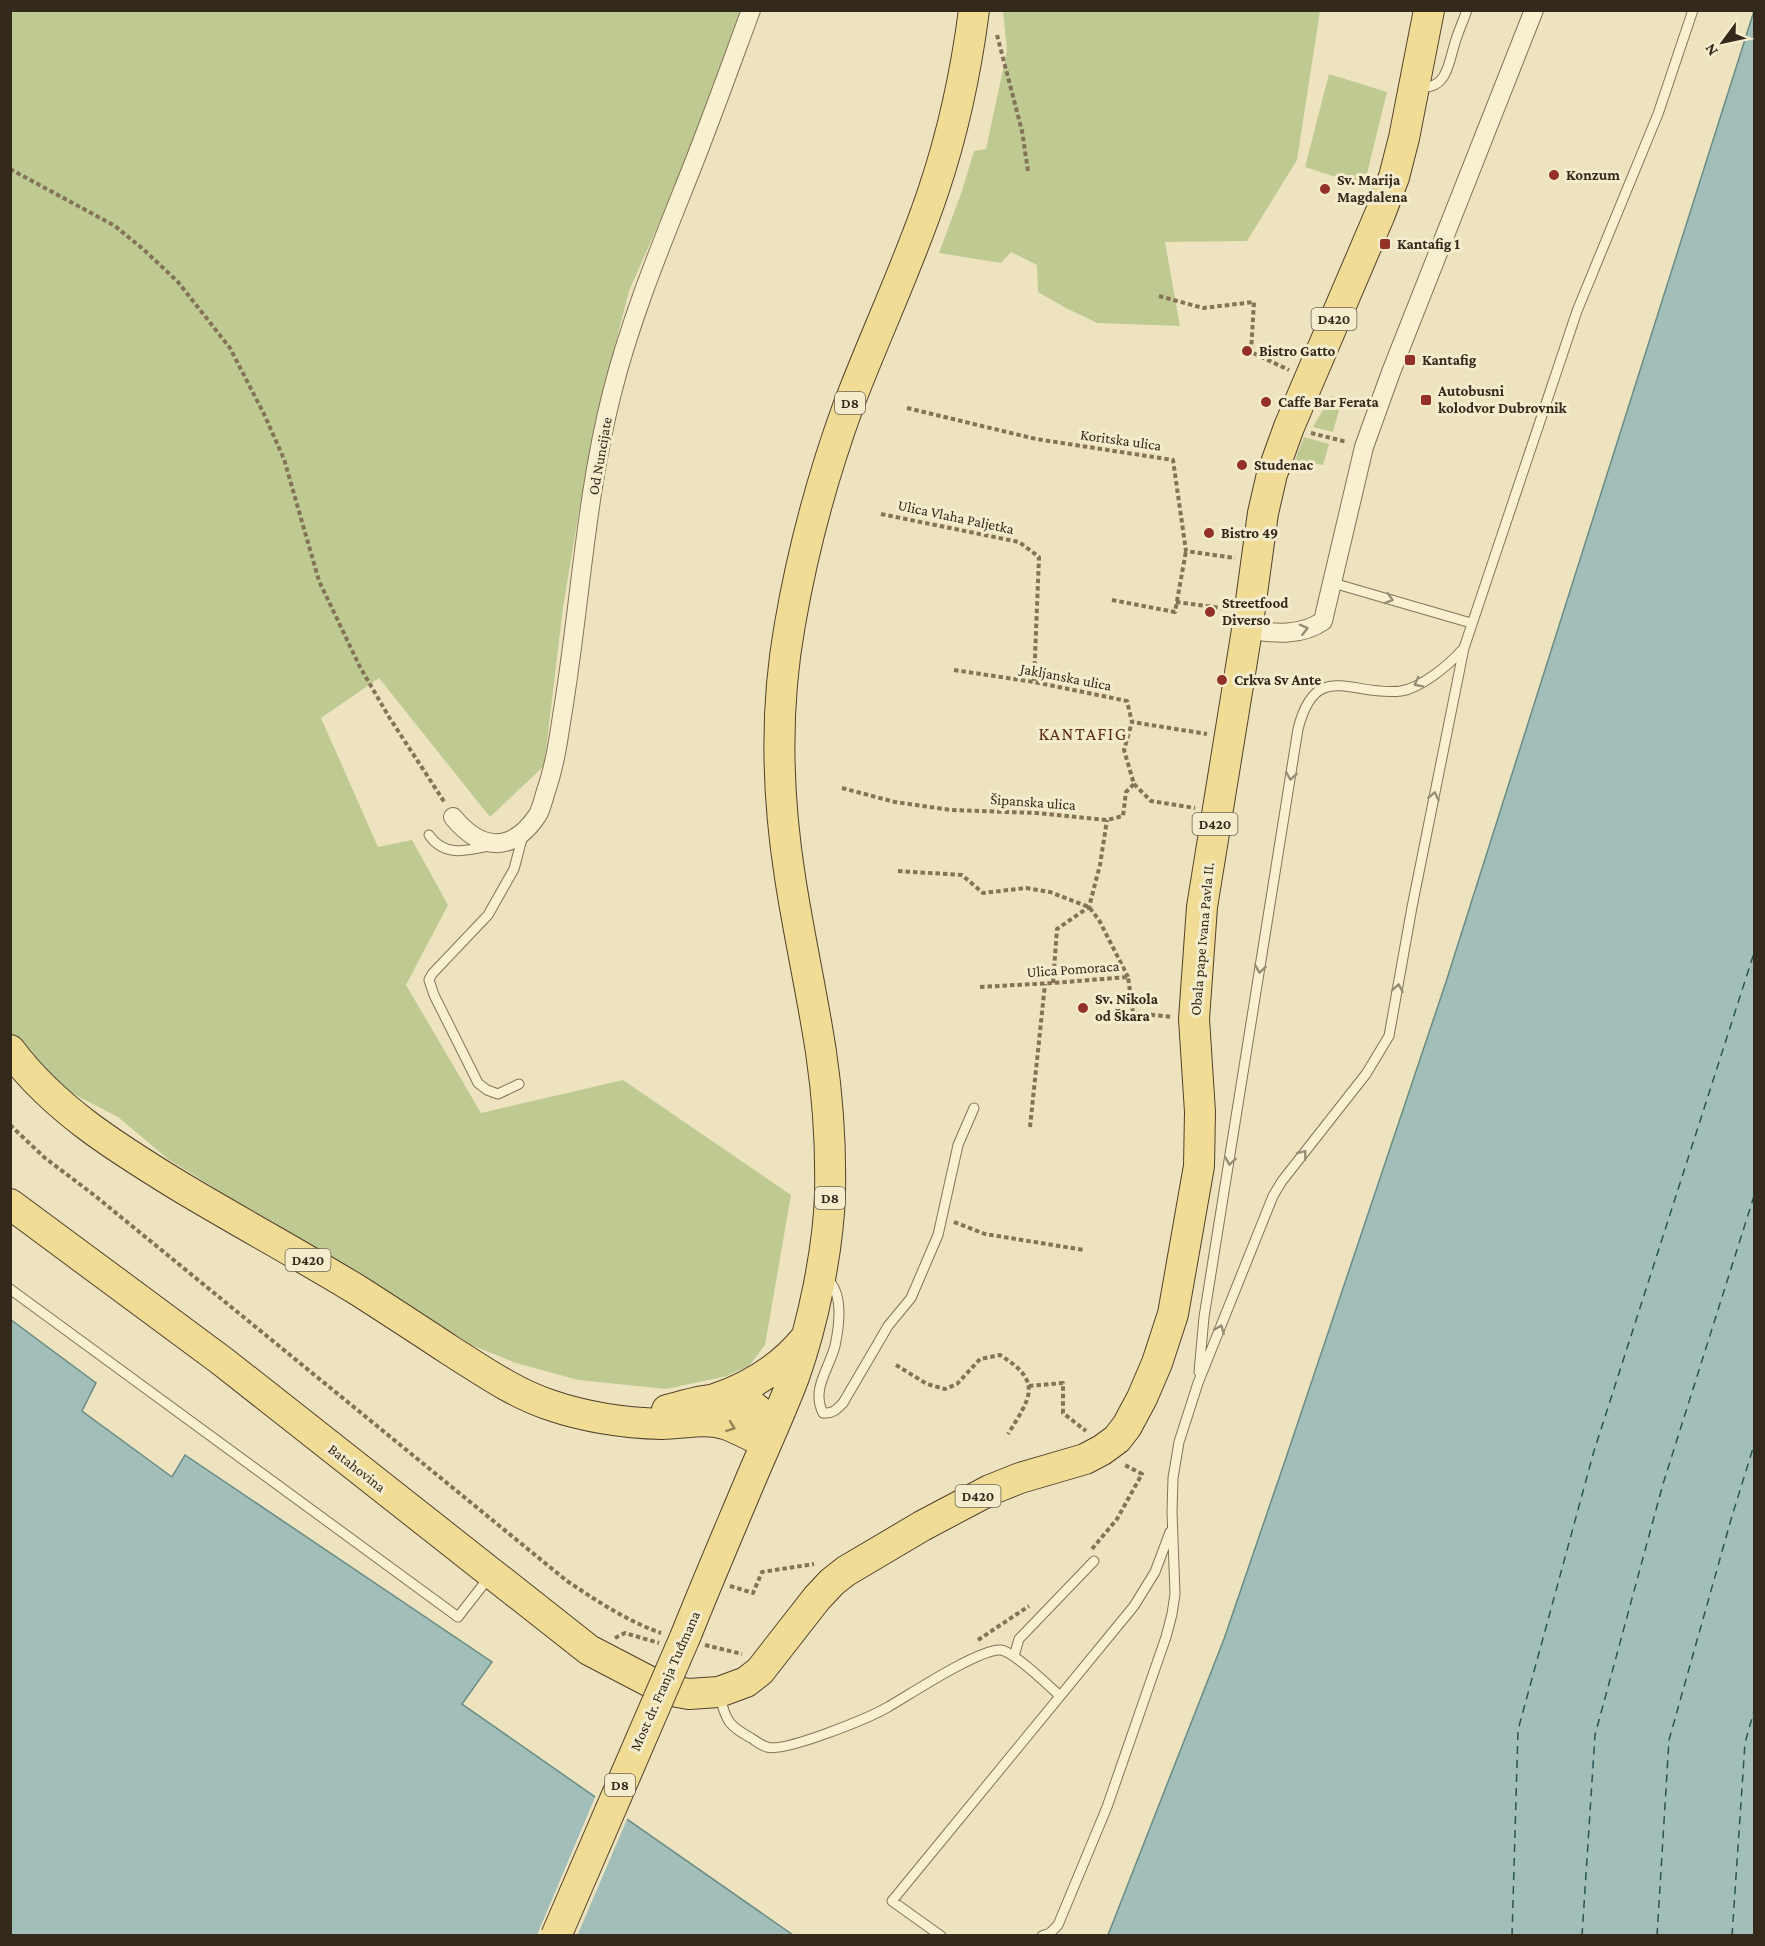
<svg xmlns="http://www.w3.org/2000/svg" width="1765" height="1946" font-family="'Crimson Pro',serif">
<rect width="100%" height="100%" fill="#ede3be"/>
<path fill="#bfca93" d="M10 11H745L723 57 678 180 629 291 602 395 581 499 563 608 544 766 490 817 379 678 321 718 378 847 412 840 448 905 406 985 481 1113 623 1080 791 1195 765 1345 749 1366 727 1376 666 1389 578 1380 516 1363 471 1345 411 1306 331 1261 168 1159 118 1117 60 1087 11 1038Z
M1003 11H1320L1297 160 1247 241 1165 242 1180 326 1097 323 1064 307 1038 292 1037 265 1011 252 1001 263 939 253 962 191 974 151 986 149 1007 51Z
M1329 74 1387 92 1364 186 1305 167Z
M1331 396 1342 399 1333 432 1313 427Z
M1304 437 1329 444 1323 465 1295 460Z"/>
<path fill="#a1beb8" stroke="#698c86" stroke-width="1.5" d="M1754 11V1935H1108L1224 1639 1287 1455 1446 982Z
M10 1319 96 1383 82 1411 172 1477 185 1455 492 1662 462 1704 793 1935H11Z"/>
<path fill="#ede3be" d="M596 1795 628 1817 577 1936 537 1935Z"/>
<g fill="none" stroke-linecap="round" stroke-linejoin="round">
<path stroke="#2b5354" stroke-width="1.5" stroke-dasharray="8 6" stroke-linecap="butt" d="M1512 1936 1518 1730 1594 1451 1754 953
M1582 1936 1595 1735 1663 1484 1754 1196
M1657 1936 1669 1740 1732 1516 1754 1445
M1732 1936 1745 1743 1754 1711"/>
<g stroke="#857357" stroke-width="11">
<path id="lane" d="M1419 87C1446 90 1448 66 1454 46 1457 34 1463 22 1467 10
M1333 583 1471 623
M429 835C444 857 466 851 489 846
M519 1084 498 1094 487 1090 478 1083 434 995 429 980 432 974 488 915 514 869 523 835
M827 1279C844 1293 839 1327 835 1346 829 1369 811 1389 823 1413 833 1414 837 1409 843 1403L888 1326 911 1298 938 1235 958 1145 974 1108
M10 1289 458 1617 490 1576
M1199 1372 1204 1317 1298 729C1316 658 1352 697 1401 691 1421 688 1449 665 1462 650
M1014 1656 1019 1639 1094 1561
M720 1697C726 1721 729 1726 751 1738 756 1741 762 1746 767 1747 784 1753 869 1718 888 1707 909 1695 980 1648 1001 1650 1014 1652 1048 1685 1059 1695
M941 1936 892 1901 1134 1606 1155 1572 1170 1532
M1042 1936 1050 1933 1058 1925 1107 1807 1166 1637 1172 1614 1175 1594 1172 1512 1173 1478 1179 1442 1198 1383 1273 1196 1282 1181 1366 1074 1389 1036 1412 907 1464 648 1577 311 1658 114 1693 10"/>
</g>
<g stroke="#857357" stroke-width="20">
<path id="street" d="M1247 630C1273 633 1300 637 1323 621L1364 447 1391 372 1534 10
M453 817C480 850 511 854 537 816 541 810 543 801 545 794 554 769 558 743 562 716 580 609 585 498 612 393 631 317 662 243 691 170 712 117 731 64 751 10"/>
</g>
<g stroke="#52412c" stroke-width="32">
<path id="primary" d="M10 1050C54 1109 117 1148 179 1186 239 1222 300 1255 359 1291 390 1311 421 1331 451 1351 483 1371 514 1393 550 1405 585 1417 625 1423 662 1424 683 1424 704 1418 725 1424 739 1429 753 1437 766 1443
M10 1204 222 1361 589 1650 656 1685 672 1691 689 1694 719 1692 746 1682 760 1671 817 1598 832 1582 846 1571 922 1526 990 1490 1020 1478 1085 1459 1102 1450 1117 1439 1127 1426 1142 1398 1157 1363 1173 1314 1199 1166 1200 1112 1194 1019 1202 907 1247 630 1263 513 1272 474 1289 427 1380 214 1394 177 1404 138 1429 10
M715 1399C750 1387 780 1369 804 1340
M667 1410C706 1400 751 1384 772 1430
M686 1635C706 1585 727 1536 748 1486 763 1450 780 1414 794 1377 813 1324 828 1251 830 1195 831 1148 828 1099 821 1052 812 993 799 936 790 877 777 794 775 707 790 624 803 549 823 475 849 404 876 333 909 264 933 192 953 133 966 72 974 10"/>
</g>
<path stroke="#857357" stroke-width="4" stroke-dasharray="4.5 3" stroke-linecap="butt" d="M997 35 1022 131 1028 171
M10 169 115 226 143 249 178 282 230 348 264 414 284 459 319 581 360 667 389 717 445 803
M1159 296 1203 308 1254 302 1251 352 1289 370
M907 408 1036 439 1173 460 1186 551 1235 558
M1311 433 1347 442
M881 514 1019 542 1039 557 1034 682
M1112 600 1175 612 1186 551
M1176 602 1228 609
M954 670 1034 682 1127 701 1132 722 1207 734
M1134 784 1151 801 1195 808
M842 788 895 802 951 810 1036 813 1107 820 1123 816 1126 792 1134 784 1124 750 1132 722
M898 871 962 875 983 893 1026 888 1050 892 1089 907 1099 920 1128 977
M1053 983 1057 929 1089 907 1100 865 1107 820
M980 987 1053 983 1128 977 1133 1013 1172 1017
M10 1125 45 1158 94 1195 567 1581C597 1601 627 1621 661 1633
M1030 1127 1045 984
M954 1222 985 1234 1084 1250
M896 1365 927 1384 945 1389 957 1384 980 1359 1000 1355C1044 1382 1030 1398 1008 1434
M1029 1386 1063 1383V1413L1086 1431
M1092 1549 1117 1519 1142 1474 1123 1464
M730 1586 753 1593 762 1572 814 1564
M615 1638 625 1633 659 1643
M978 1640 1029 1606
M705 1645 742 1654"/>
<use href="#lane" stroke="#f8f0d1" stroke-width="9"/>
<use href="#street" stroke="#f8f0d1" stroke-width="18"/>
<use href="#primary" stroke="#f1dc95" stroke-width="30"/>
<g stroke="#52412c" stroke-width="32" stroke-linecap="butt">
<path id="primary-bridge" d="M556 1936 686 1635"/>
</g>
<use href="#primary-bridge" stroke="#f1dc95" stroke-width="30"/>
</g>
<defs><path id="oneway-chevron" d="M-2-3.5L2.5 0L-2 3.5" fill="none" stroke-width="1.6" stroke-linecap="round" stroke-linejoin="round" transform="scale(1.5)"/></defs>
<g stroke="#968d76">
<use href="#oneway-chevron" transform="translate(1389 599) rotate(16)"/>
<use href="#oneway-chevron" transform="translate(1304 629) rotate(-14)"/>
<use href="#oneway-chevron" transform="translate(1418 683) rotate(153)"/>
<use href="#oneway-chevron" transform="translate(1291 776) rotate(99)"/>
<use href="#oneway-chevron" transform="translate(1434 796) rotate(-79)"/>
<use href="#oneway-chevron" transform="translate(1260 969) rotate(99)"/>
<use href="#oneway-chevron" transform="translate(1398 988) rotate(-80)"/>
<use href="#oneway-chevron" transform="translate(1303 1154) rotate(-52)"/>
<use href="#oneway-chevron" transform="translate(1230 1161) rotate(99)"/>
<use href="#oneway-chevron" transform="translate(1220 1329) rotate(-68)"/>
</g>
<use stroke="#928358" href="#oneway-chevron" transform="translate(731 1427) rotate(20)"/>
<g fill="#933128" stroke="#f4eccd" stroke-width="2">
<circle cx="1554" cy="175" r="6"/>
<circle cx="1325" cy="189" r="6"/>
<rect x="1379" y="238" width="12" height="12" rx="3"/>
<circle cx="1247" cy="351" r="6"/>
<rect x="1404" y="354" width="12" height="12" rx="3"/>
<rect x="1420" y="394" width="12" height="12" rx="3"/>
<circle cx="1266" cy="402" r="6"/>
<circle cx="1242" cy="465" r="6"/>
<circle cx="1209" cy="533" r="6"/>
<circle cx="1210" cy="612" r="6"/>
<circle cx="1222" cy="680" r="6"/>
<circle cx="1083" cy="1008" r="6"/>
</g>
<g text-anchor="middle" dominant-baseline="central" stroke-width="6" stroke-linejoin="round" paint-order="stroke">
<g fill="#f4eccd" stroke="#6e6451" stroke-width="1.5">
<rect x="1311.5" y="308" width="45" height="22" rx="4.5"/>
<rect x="835" y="392" width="30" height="22" rx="4.5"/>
<rect x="1192.5" y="813" width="45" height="22" rx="4.5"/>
<rect x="815" y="1187" width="30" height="22" rx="4.5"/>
<rect x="285.5" y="1249" width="45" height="22" rx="4.5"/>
<rect x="955.5" y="1485" width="45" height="22" rx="4.5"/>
<rect x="605" y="1774" width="30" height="22" rx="4.5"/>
</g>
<g font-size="14" font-weight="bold" fill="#342a1c">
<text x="1334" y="319">D420</text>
<text x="850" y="403">D8</text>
<text x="1215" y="824">D420</text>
<text x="830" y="1198">D8</text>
<text x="308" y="1260">D420</text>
<text x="978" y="1496">D420</text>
<text x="620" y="1785">D8</text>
</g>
<g font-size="15" font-weight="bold" fill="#342a1c" stroke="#f4eccd" text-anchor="start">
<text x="1566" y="175">Konzum</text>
<text x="1337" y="180">Sv. Marija<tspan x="1337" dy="17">Magdalena</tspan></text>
<text x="1397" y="244">Kantafig 1</text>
<text x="1259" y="351">Bistro Gatto</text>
<text x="1422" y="360">Kantafig</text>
<text x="1438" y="391">Autobusni<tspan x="1438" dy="17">kolodvor Dubrovnik</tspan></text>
<text x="1278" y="402">Caffe Bar Ferata</text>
<text x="1254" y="465">Studenac</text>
<text x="1221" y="533">Bistro 49</text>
<text x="1222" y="603">Streetfood<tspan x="1222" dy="17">Diverso</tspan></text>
<text x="1234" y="680">Crkva Sv Ante</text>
<text x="1095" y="999">Sv. Nikola<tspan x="1095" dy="17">od Škara</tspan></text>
</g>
<g font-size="15" fill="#342a1c" stroke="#f4eccd">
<text transform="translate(1121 440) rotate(8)">Koritska ulica</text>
<text transform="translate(600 456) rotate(-80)">Od Nuncijate</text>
<text transform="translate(956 517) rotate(12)">Ulica Vlaha Paljetka</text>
<text transform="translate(1066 677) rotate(11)">Jakljanska ulica</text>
<text transform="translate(1033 802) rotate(4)">Šipanska ulica</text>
<text transform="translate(1202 939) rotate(-85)">Obala pape Ivana Pavla II.</text>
<text transform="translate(1073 969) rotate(-4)">Ulica Pomoraca</text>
<text transform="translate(357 1468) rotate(38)">Batahovina</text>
<text transform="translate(665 1681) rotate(-66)">Most dr. Franja Tuđmana</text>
</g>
<g font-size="18" letter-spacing="1.5" fill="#60301c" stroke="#f4eccd">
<text x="1083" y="734">KANTAFIG</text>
</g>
</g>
<rect width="1765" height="1946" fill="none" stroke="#342a1c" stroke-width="24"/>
<g transform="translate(1723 42) rotate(237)" stroke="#f4eccd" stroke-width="4.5" paint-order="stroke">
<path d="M0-4.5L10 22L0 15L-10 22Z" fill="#342a1c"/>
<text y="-9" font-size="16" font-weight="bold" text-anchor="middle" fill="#342a1c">N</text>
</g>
</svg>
